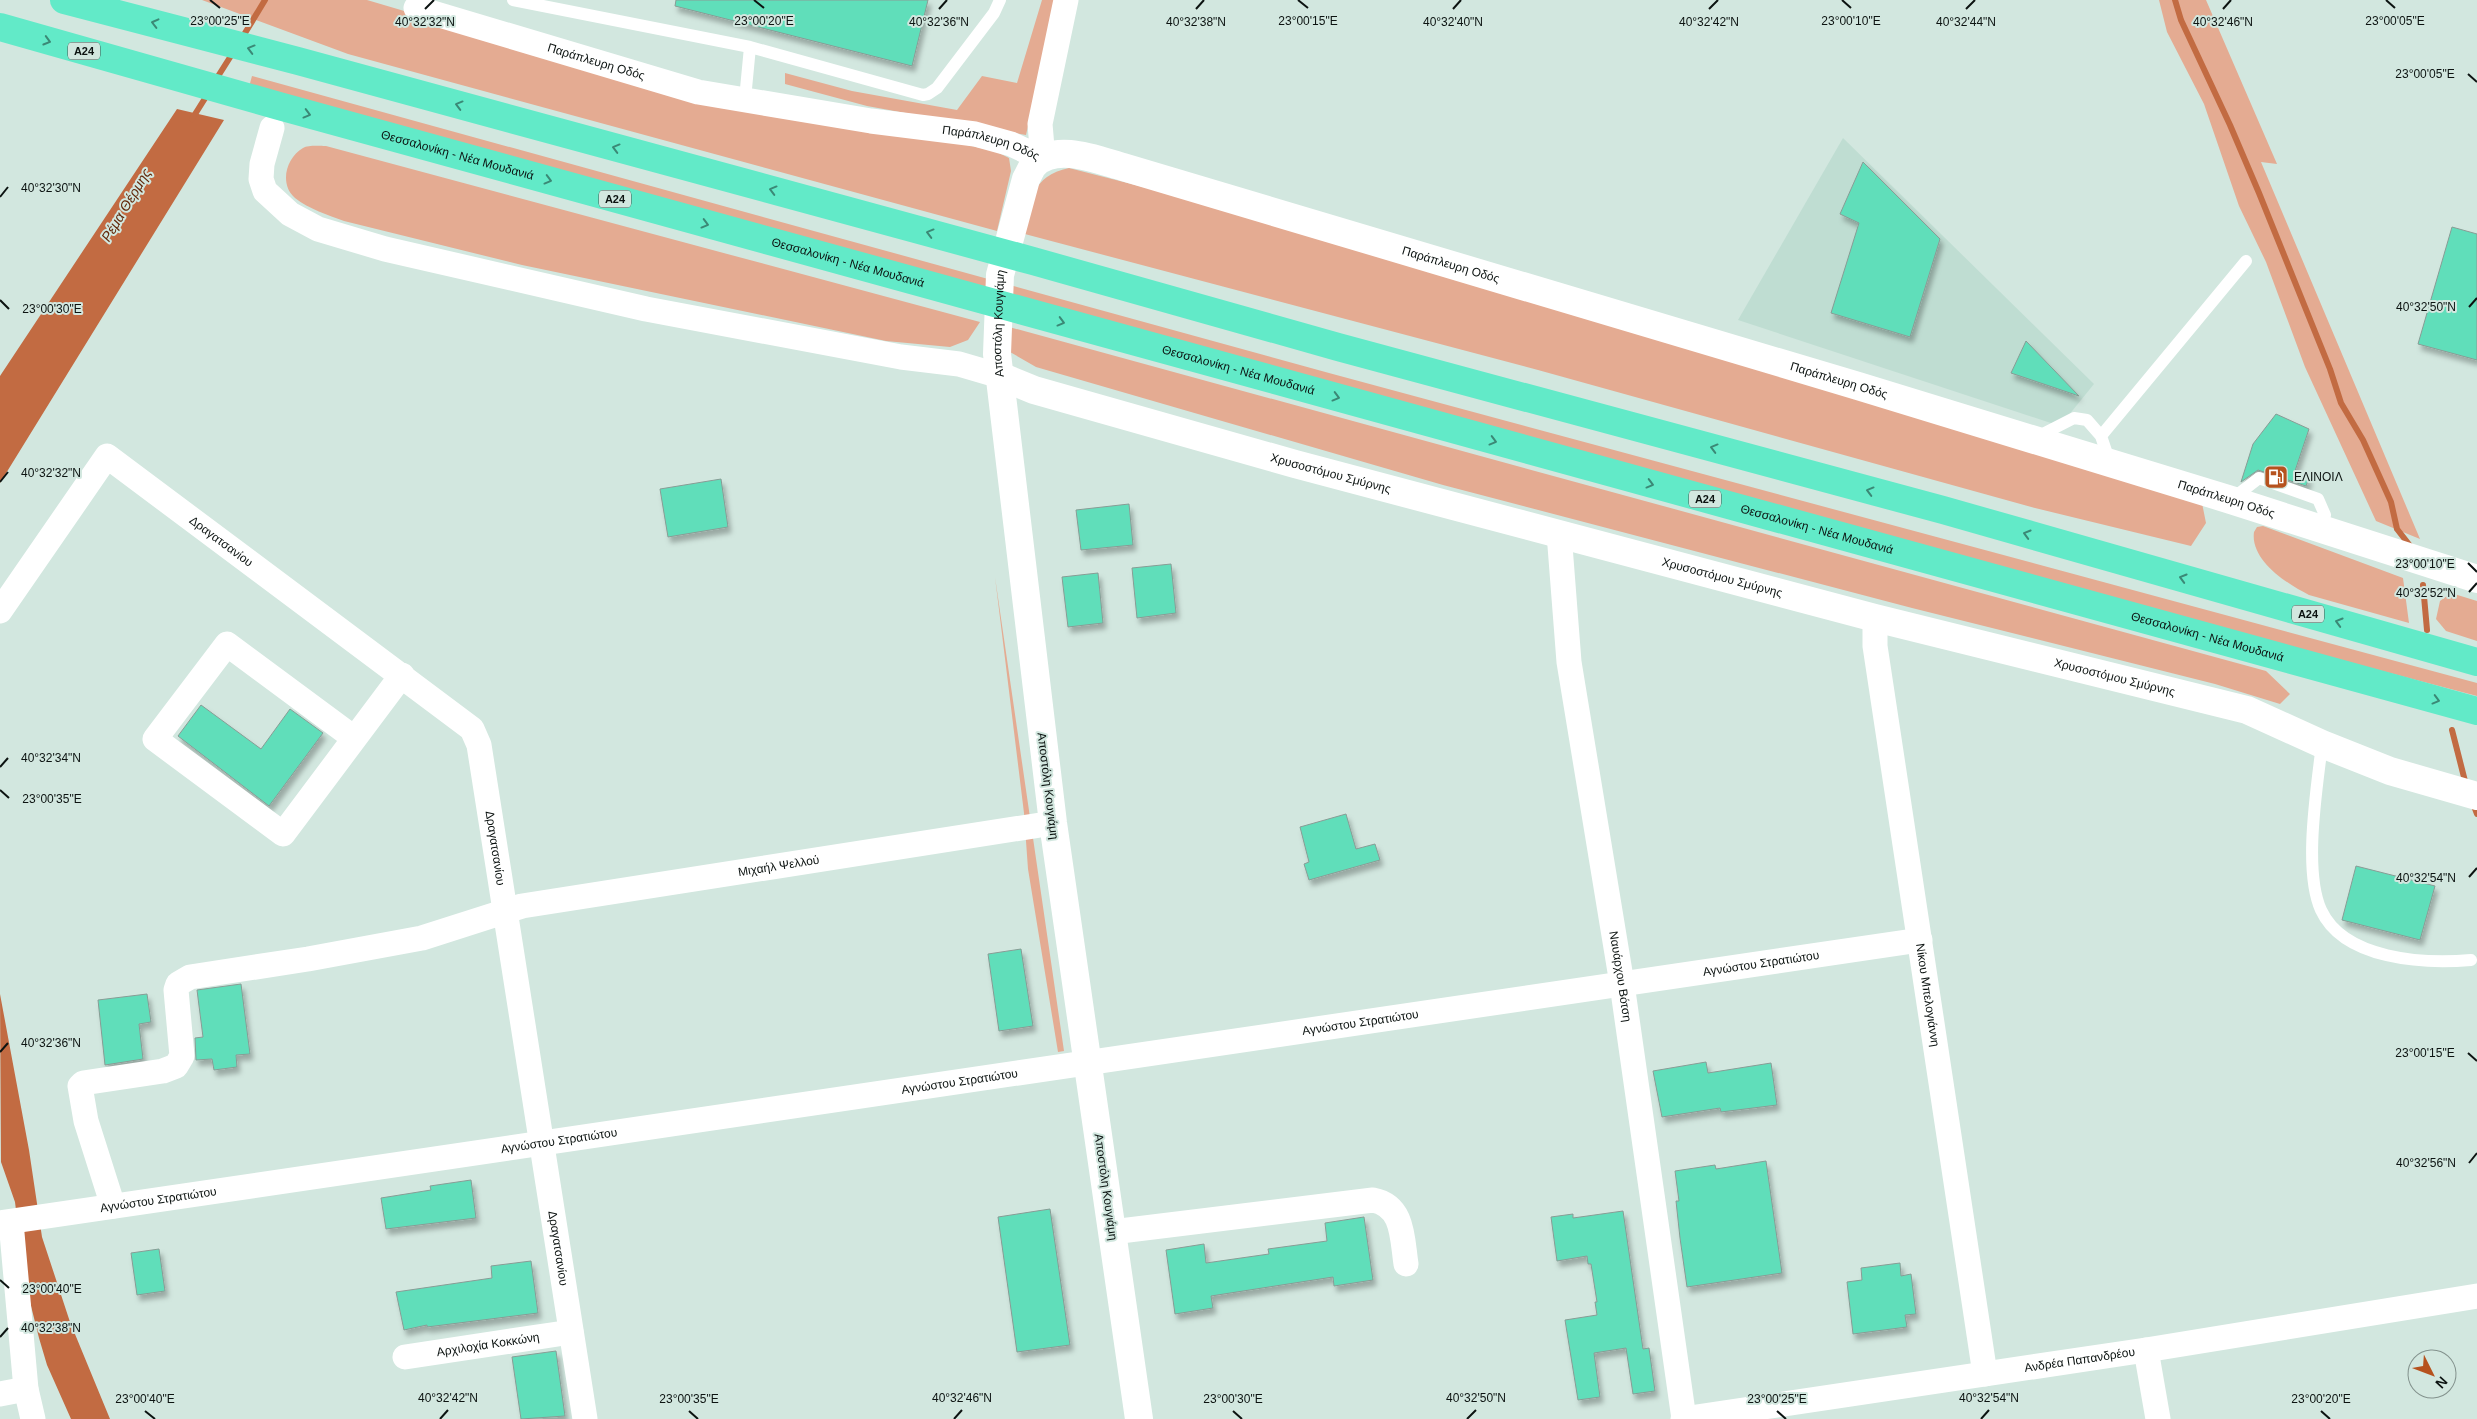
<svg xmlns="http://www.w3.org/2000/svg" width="2477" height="1419" font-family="Arial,sans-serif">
<defs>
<filter id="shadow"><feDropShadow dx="3" dy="5.5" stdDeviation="2.5" flood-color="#0004"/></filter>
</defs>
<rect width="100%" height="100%" fill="#d2e7df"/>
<path fill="#bfddd2" d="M1843 138 2094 384 2060 426 1738 320Z"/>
<path fill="#e4ab92" d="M202 0H367L689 95 901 131 995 151 1009 158 1011 171 997 231 348 54Z
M1042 0H1056L1026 135 867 106 785 84V73L852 91 957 110 982 76 1017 83Z
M2159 0H2206L2277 164 2261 162 2420 539 2376 521 2305 367 2266 262 2239 206 2204 104 2167 32Z
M252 76 1329 373 2477 683V696L2154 611 249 87Z
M326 146 980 322 968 340 950 347 886 341 522 265 344 221C328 215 309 209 295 198 279 184 286 158 303 148 308 145 319 146 326 146Z
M1069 168 1284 223 2201 498 2206 523 2191 546 2035 508 1538 370 1021 233C1032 200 1031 176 1069 168Z
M1002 325 2266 671 2290 694 2280 704 2215 684 1912 608 1443 485 1036 367 1010 352Z
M2263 526 2403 578 2409 623 2309 595C2287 584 2250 560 2254 532L2257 527Z
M995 577 1064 1051 1058 1052 1028 869 1024 813Z
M2451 593 2477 601V641L2446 631 2436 619 2440 601Z"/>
<path fill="#c26b42" d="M177 109 224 120 0 483V376Z
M0 994 29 1150 42 1237 70 1322 110 1419H71L47 1365 39 1338 25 1282 15 1202 1 1162Z"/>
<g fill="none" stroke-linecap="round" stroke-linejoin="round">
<path stroke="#c26b42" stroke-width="6" d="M2175 0 2181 20 2230 125 2259 193 2330 369 2341 403 2363 440 2391 502 2397 529 2411 547
M242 38 265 0
M215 81 234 51
M192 119 209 92
M2423 585 2427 630
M2452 730 2466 785
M2472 801 2477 814"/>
</g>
<path fill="#60deba" stroke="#889c95" filter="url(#shadow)" d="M676 0H928L912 66 675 6Z
M1863 162 1940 239 1910 337 1831 313 1859 223 1840 214Z
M2452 227 2477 234V360L2418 344Z
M2026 341 2079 396 2011 373Z
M2276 414 2309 429 2294 474 2309 478 2306 486 2258 470 2241 482 2253 444Z
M721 479 728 527 668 537 660 489Z
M1129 504 1133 545 1081 550 1076 510Z
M1171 564 1176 613 1137 618 1132 568Z
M1098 573 1103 623 1068 627 1062 577Z
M201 705 261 749 290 709 323 733 269 806 178 736Z
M1346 814 1356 849 1375 844 1380 860 1309 880 1304 864 1309 862 1300 827Z
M2356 866 2435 886 2420 940 2342 920Z
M1021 949 1033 1026 999 1031 988 954Z
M241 984 250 1054 236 1055 237 1067 214 1070 212 1059 196 1060 195 1038 203 1037 197 990Z
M147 994 151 1022 139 1024 143 1059 105 1065 98 1000Z
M1706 1062 1708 1073 1771 1063 1777 1105 1721 1112 1720 1108 1662 1117 1653 1071Z
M1766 1161 1782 1273 1687 1287 1680 1238 1676 1201H1679L1675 1171 1715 1165 1716 1169Z
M471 1180 476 1218 386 1229 381 1198 431 1190 430 1186Z
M1050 1209 1070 1345 1017 1352 998 1217Z
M1623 1211 1643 1349 1649 1348 1655 1391 1633 1394 1626 1348 1594 1353 1600 1397 1578 1400 1565 1320 1597 1315 1595 1302H1597L1591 1264H1588L1587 1256 1557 1261 1551 1217 1573 1214V1218Z
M1364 1217 1373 1280 1334 1286 1333 1277 1211 1296 1213 1308 1175 1314 1166 1250 1204 1244 1206 1263 1269 1254 1268 1249 1327 1241 1325 1223Z
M159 1249 165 1291 137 1295 131 1253Z
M531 1261 538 1313 427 1327V1325L404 1330 396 1292 492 1278 491 1266Z
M1900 1263 1901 1276 1911 1274 1916 1314 1905 1315 1907 1327 1853 1334 1847 1282 1862 1280 1861 1268Z
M556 1351 565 1416 521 1419 512 1357Z"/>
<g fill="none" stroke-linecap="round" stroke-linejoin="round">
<path stroke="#fff" stroke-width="12" d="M513 0 750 47 923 95 928 94 937 88 994 13 1000 0
M745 99 750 47
M2101 436 2246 261
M2035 438 2074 418 2087 420 2101 436 2110 463
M2232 499 2259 478 2318 499 2325 515
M2322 744C2317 788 2303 870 2321 910 2344 960 2424 964 2471 960"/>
<g stroke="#fff" stroke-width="25">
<path id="s1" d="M416 8 698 92 871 121 975 134 1011 144 1043 159 1040 124 1066 0"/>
<path d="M272 128 262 164 261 179 265 191 290 214 318 229 385 249 646 309 901 357 959 364 1000 376"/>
<path id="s2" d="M1559 533 1569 662 1622 984 1684 1419"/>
<path id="s3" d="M0 611 107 456 472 729 479 745 585 1419"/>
<path id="s4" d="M1875 618V646L1985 1374"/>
<path d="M354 738 227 644 155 739 283 834 402 675"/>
<path id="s5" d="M113 1206 86 1121 80 1086 83 1083 163 1071 176 1066 182 1056 176 990 178 984 190 977 308 959 422 938 522 906 1053 823"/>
<path d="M11 1222 26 1389 33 1419"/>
<path id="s6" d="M0 1223 1920 940"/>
<path d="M1112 1232 1373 1200C1404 1206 1402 1238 1406 1264"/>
<path d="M2146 1350 2158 1419"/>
<path id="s7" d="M405 1357 571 1332"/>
<path d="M0 1394 26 1389"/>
<path id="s8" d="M1683 1419 2146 1350 2477 1296"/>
</g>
<g stroke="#fff" stroke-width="28">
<path id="s9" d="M1000 376 1034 390 1295 464 1875 618 2247 710 2322 744 2390 771 2477 796"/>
<path id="s10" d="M1139 1419 1053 823 997 354 1000 275 1026 179C1029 174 1031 168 1034 165 1055 142 1098 160 1123 167L1858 386 2231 500 2477 579"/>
</g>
<g stroke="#62eac8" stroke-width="28">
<path d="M64 0 298 61 1033 261 1338 347 1943 510 2477 662"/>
<path id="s11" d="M0 27 279 106 2477 711"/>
</g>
</g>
<defs><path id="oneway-chevron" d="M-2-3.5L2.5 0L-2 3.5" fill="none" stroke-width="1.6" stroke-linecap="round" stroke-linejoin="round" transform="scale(1.25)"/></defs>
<g stroke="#3b8976">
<use href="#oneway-chevron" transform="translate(155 23) rotate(-166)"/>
<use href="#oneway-chevron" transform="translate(47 41) rotate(16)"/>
<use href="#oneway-chevron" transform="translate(251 49) rotate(-165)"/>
<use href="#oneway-chevron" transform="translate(459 105) rotate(-165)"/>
<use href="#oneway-chevron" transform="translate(307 114) rotate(15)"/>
<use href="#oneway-chevron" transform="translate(616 148) rotate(-165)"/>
<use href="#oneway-chevron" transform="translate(548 180) rotate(15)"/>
<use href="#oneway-chevron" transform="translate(773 190) rotate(-165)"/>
<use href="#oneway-chevron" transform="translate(705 224) rotate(15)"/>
<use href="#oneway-chevron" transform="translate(930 233) rotate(-165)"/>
<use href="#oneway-chevron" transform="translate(1061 322) rotate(15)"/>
<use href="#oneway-chevron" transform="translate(1336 397) rotate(15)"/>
<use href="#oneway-chevron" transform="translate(1493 441) rotate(15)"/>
<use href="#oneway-chevron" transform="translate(1714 448) rotate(-165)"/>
<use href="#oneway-chevron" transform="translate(1650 484) rotate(15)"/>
<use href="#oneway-chevron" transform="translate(1870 491) rotate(-165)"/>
<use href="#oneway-chevron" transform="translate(2027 534) rotate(-164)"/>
<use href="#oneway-chevron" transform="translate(2183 578) rotate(-164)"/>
<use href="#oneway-chevron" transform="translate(2339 622) rotate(-164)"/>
<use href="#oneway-chevron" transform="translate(2436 700) rotate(15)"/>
</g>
<path fill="none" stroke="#0c1311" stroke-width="2" d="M210 0 220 8M754 0 764 8M1298 0 1308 8M1842 0 1851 8M2386 0 2395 8M425 9 434 0M939 9 947 0M1196 9 1204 0M1453 9 1461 0M1709 9 1718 0M1966 9 1975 0M2223 9 2231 0M2468 74 2477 82M0 197 8 187M0 300 9 309M2469 307 2477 298M0 482 8 472M2468 563 2477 572M2469 592 2477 583M0 767 8 758M0 790 9 798M2469 877 2477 868M0 1052 8 1043M2468 1053 2477 1061M2469 1163 2477 1153M0 1280 9 1288M0 1337 8 1328M145 1411 155 1419M689 1411 698 1419M1233 1411 1242 1419M1777 1411 1786 1419M2321 1411 2330 1419M440 1419 448 1410M954 1419 962 1410M1467 1419 1476 1410M1981 1419 1989 1410"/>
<defs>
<g id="fuel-square" transform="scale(1.25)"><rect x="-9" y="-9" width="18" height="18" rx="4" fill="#b6521e" stroke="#d2e7df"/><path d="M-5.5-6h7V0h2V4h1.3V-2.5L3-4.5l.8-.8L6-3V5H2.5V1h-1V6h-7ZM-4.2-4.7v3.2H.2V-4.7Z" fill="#fff"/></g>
</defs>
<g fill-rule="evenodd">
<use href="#fuel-square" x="2276" y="477"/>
</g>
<g text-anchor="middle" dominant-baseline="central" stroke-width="4" stroke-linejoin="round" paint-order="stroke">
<g fill="#d2e7df" stroke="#47534f" stroke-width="1">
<rect x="68" y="42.5" width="32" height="17" rx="4"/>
<rect x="599" y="190.5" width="32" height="17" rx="4"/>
<rect x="1689" y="490.5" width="32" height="17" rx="4"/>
<rect x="2292" y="605.5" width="32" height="17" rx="4"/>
</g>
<g font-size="11" font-weight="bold" fill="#0c1311">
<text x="84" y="51">Α24</text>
<text x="615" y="199">Α24</text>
<text x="1705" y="499">Α24</text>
<text x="2308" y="614">Α24</text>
</g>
<g font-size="12" fill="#0c1311" stroke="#d2e7df">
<text stroke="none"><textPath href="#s1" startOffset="188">Παράπλευρη Οδός</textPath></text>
<text stroke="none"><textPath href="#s1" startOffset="592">Παράπλευρη Οδός</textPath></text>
<text stroke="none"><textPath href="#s11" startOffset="475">Θεσσαλονίκη - Νέα Μουδανιά</textPath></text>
<text stroke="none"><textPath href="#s11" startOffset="880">Θεσσαλονίκη - Νέα Μουδανιά</textPath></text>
<text stroke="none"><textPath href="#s10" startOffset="1705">Παράπλευρη Οδός</textPath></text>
<text stroke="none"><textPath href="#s10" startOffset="1105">Αποστόλη Κουγιάμη</textPath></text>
<text stroke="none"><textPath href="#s11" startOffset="1285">Θεσσαλονίκη - Νέα Μουδανιά</textPath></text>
<text stroke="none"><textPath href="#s10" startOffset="2110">Παράπλευρη Οδός</textPath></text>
<text stroke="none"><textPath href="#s9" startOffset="345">Χρυσοστόμου Σμύρνης</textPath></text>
<text stroke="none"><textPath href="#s10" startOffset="2515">Παράπλευρη Οδός</textPath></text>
<text stroke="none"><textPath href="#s11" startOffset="1885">Θεσσαλονίκη - Νέα Μουδανιά</textPath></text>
<text stroke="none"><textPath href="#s3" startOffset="331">Δραγατσανίου</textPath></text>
<text stroke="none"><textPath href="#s9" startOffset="750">Χρυσοστόμου Σμύρνης</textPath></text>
<text stroke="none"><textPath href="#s11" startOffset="2290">Θεσσαλονίκη - Νέα Μουδανιά</textPath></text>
<text stroke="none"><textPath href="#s9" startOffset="1155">Χρυσοστόμου Σμύρνης</textPath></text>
<text transform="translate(1048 786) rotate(83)">Αποστόλη Κουγιάμη</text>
<text stroke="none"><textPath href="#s3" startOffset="766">Δραγατσανίου</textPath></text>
<text stroke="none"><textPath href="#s5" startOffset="922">Μιχαήλ Ψελλού</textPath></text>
<text stroke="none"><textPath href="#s6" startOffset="1780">Αγνώστου Στρατιώτου</textPath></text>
<text stroke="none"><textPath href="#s2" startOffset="448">Ναυάρχου Βότση</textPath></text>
<text stroke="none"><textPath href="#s4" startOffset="381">Νίκου Μπελογιάννη</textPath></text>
<text stroke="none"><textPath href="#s6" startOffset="1375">Αγνώστου Στρατιώτου</textPath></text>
<text stroke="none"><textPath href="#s6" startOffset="970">Αγνώστου Στρατιώτου</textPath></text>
<text stroke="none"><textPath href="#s6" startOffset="565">Αγνώστου Στρατιώτου</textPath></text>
<text transform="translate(1106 1187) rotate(82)">Αποστόλη Κουγιάμη</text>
<text stroke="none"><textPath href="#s6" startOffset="160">Αγνώστου Στρατιώτου</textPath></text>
<text stroke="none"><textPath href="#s3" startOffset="1171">Δραγατσανίου</textPath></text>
<text stroke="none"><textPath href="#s7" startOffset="84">Αρχιλοχία Κοκκώνη</textPath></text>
<text stroke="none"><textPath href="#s8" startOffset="401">Ανδρέα Παπανδρέου</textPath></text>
</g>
<g font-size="12" fill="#0c1311" stroke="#d2e7df" text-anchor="start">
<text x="2294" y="477">ΕΛΙΝΟΙΛ</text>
</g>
<g font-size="14" font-style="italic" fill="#62280a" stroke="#d2e7df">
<text transform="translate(126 205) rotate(-59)">Ρέμα Θέρμης</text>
</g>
</g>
<g font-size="12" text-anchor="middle" fill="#0c1311" stroke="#d2e7df" stroke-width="4" stroke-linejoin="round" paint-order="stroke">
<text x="220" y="25">23°00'25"E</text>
<text x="764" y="25">23°00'20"E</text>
<text x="1308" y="25">23°00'15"E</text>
<text x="1851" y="25">23°00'10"E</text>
<text x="2395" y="25">23°00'05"E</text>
<text x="425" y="26">40°32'32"N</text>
<text x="939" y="26">40°32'36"N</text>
<text x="1196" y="26">40°32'38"N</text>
<text x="1453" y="26">40°32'40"N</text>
<text x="1709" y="26">40°32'42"N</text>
<text x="1966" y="26">40°32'44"N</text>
<text x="2223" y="26">40°32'46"N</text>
<text x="2425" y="78">23°00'05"E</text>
<text x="51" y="192">40°32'30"N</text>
<text x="2426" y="311">40°32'50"N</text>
<text x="52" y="313">23°00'30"E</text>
<text x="51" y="477">40°32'32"N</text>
<text x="2425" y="568">23°00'10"E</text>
<text x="2426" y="597">40°32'52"N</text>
<text x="51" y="762">40°32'34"N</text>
<text x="52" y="803">23°00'35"E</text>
<text x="2426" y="882">40°32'54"N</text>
<text x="51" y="1047">40°32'36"N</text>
<text x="2425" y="1057">23°00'15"E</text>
<text x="2426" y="1167">40°32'56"N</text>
<text x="52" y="1293">23°00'40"E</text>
<text x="51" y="1332">40°32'38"N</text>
<text x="448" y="1402">40°32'42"N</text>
<text x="962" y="1402">40°32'46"N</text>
<text x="1476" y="1402">40°32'50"N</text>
<text x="1989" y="1402">40°32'54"N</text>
<text x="145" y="1403">23°00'40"E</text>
<text x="689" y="1403">23°00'35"E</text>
<text x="1233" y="1403">23°00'30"E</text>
<text x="1777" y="1403">23°00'25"E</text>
<text x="2321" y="1403">23°00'20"E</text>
</g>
<g transform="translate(2432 1374) rotate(132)"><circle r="24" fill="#d2e7df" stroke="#83928d"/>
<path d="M0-4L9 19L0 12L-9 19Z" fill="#b6521e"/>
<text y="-8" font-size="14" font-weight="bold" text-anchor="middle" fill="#0c1311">N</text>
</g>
</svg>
